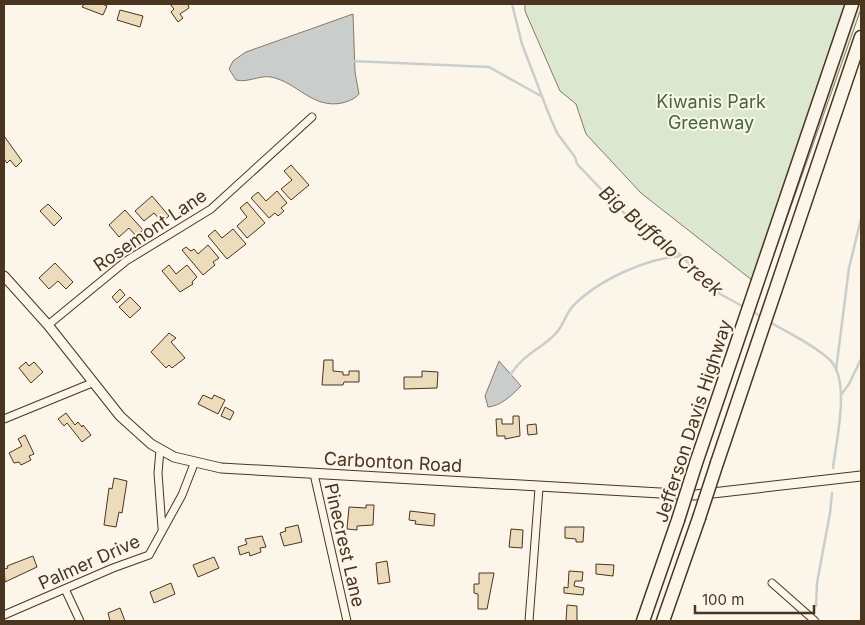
<svg xmlns="http://www.w3.org/2000/svg" width="865" height="625" font-family="Inter,sans-serif">
<rect width="100%" height="100%" fill="#fbf6e9"/>
<path fill="#dce7d0" stroke="#887966" d="M525 4H861V9L762 288 641 193 586 134 576 104 560 91 525 11Z"/>
<path fill="#c9cecd" stroke="#887966" d="M353 14 355 72 359 94C355 99 349 101 342 103 312 109 297 82 271 77 259 75 248 83 236 80L229 69 233 61 246 52Z
M499 361 521 386C512 395 501 406 488 407L485 396Z"/>
<g fill="none" stroke-linecap="round" stroke-linejoin="round">
<path stroke="#c9cecd" stroke-width="2.5" d="M512 4 522 44 548 112 557 133 575 157 577 164 624 213 663 238 720 294 744 307
M352 61 489 67 541 96
M751 310 761 317
M768 321C788 333 813 344 830 360 851 381 836 441 833 468
M836 370 849 268 861 219
M510 376C521 355 545 347 557 332 564 324 566 313 573 306 598 280 647 258 682 256
M841 395 849 384 861 359
M816 606 817 583 830 513 832 493"/>
</g>
<path fill="#ecdcbc" stroke="#4a3520" d="M84 4H102L107 6 103 15 82 7Z
M170 4H188L189 8 180 14 183 18 178 22 171 12 174 9Z
M120 10 143 16 140 27 117 20Z
M4 136 22 161 16 167 10 160 7 163 4 159Z
M291 165 309 185 291 200 281 189 292 180 284 171Z
M277 191 287 203 281 208 284 211 278 216 275 213 269 218 251 198 258 192 266 201Z
M152 196 169 216 162 222 154 213 144 221 135 211Z
M247 202 265 223 247 238 237 226 247 217 240 208Z
M48 204 62 218 54 226 40 211Z
M125 210 143 230 136 236 129 228 119 237 109 225Z
M233 229 246 244 227 259 208 236 215 230 222 238Z
M208 245 219 258 213 262 215 265 203 275 182 250 186 247 191 251 194 249 198 254Z
M55 263 73 282 66 289 58 281 49 289 39 278Z
M169 265 176 274 187 265 197 277 192 282 193 284 180 292 162 271Z
M120 289 125 295 117 303 112 297Z
M130 297 141 308 130 318 119 307Z
M169 333 176 338 171 342 185 358 172 368 169 365 166 368 151 352Z
M324 360H333V371L343 372V375H349V371H359V382H344L343 385H322Z
M26 362 29 366 34 362 43 372 31 383 19 368Z
M422 371 438 372 437 388 404 389V377H422Z
M203 395 212 399 214 395 225 400 218 414 198 404Z
M225 407 234 412 230 420 221 416Z
M66 413 75 425 78 422 82 427 83 425 91 435 82 442 67 423 64 426 58 419Z
M513 416H519L520 436 505 439V436H497L496 419H502V424H513Z
M536 424 537 434 528 435 527 425Z
M25 435 34 454 29 456 31 460 21 465 19 462 14 463 9 453 22 446 18 439Z
M114 478 127 481 122 513 119 512 116 527 104 525 109 488 112 489Z
M366 505H374L373 525 357 526V530L347 529 349 507 366 508Z
M410 511 435 514 434 526 415 524 416 521 409 520Z
M298 525 302 542 284 546 280 533 286 531 285 528Z
M565 527H584L583 542H576V539L565 538Z
M511 529 523 530 522 548 509 547Z
M262 536 266 547 260 548 261 552 250 556 249 552 240 555 238 547 247 544 245 539Z
M33 556 37 567 5 582 4 569 8 568 7 566Z
M214 557 219 568 198 577 193 565Z
M387 561 390 582 378 584 376 563Z
M596 564 614 565 613 576 596 574Z
M569 571 583 572 582 581H575L574 586 584 588 583 595 564 593V587L568 588Z
M479 573H494L487 609H478V594L474 593V584H479Z
M171 583 175 594 154 603 150 592Z
M567 605 577 606V621H566Z
M120 608 125 621H110L108 613Z"/>
<g fill="none" stroke-linecap="round" stroke-linejoin="round">
<g stroke="#4a3520" stroke-width="9">
<path id="minor" d="M48 325 126 261 211 209 312 117
M4 419 92 383
M160 450 158 473 162 528
M314 474 347 621
M772 583 815 621
M65 589 80 621
M4 615 113 568 149 555 182 495 194 464
M529 621 539 488"/>
</g>
<g stroke="#4a3520" stroke-width="11">
<path id="tertiary" d="M4 276 48 325 120 416 151 444 174 457 221 468 695 495 861 476"/>
</g>
<g stroke="#4a3520" stroke-width="15">
<path id="motorway" d="M696 463 852 4
M717 463 861 37
M643 621 678 520
M663 621 699 518"/>
</g>
<use href="#minor" stroke="#fbf6e9" stroke-width="7"/>
<use href="#tertiary" stroke="#fbf6e9" stroke-width="9"/>
<use href="#motorway" stroke="#fbf6e9" stroke-width="12"/>
<g stroke="#4a3520" stroke-width="15" stroke-linecap="butt">
<path id="motorway-bridge" d="M699 518 717 463
M678 520 696 463"/>
</g>
<use href="#motorway-bridge" stroke="#fbf6e9" stroke-width="12"/>
</g>
<g text-anchor="middle" dominant-baseline="central" stroke-width="4" stroke-linejoin="round" paint-order="stroke">
<g font-size="18" fill="#436837" stroke="#fbf6e9">
<text x="711" y="101">Kiwanis Park<tspan x="711" dy="21">Greenway</tspan></text>
</g>
<g font-size="18" fill="#4a3520" stroke="#fbf6e9">
<text transform="translate(150 230) rotate(-34)">Rosemont Lane</text>
<text transform="translate(693 421) rotate(-72)">Jefferson Davis Highway</text>
<text transform="translate(393 462) rotate(3)">Carbonton Road</text>
<text transform="translate(345 545) rotate(77)">Pinecrest Lane</text>
<text transform="translate(89 562) rotate(-24)">Palmer Drive</text>
</g>
<g font-size="19" font-style="italic" fill="#4a3520" stroke="#fbf6e9">
<text transform="translate(661 241) rotate(41)">Big Buffalo Creek</text>
</g>
</g>
<rect width="865" height="625" fill="none" stroke="#4a3520" stroke-width="10"/>
<path d="M695 605v8h119v-8" fill="none" stroke="#4a3520" stroke-width="2.5"/>
<text x="702" y="605" font-size="15" fill="#4a3520" stroke="#fbf6e9" stroke-width="4" paint-order="stroke">100 m</text>
</svg>
